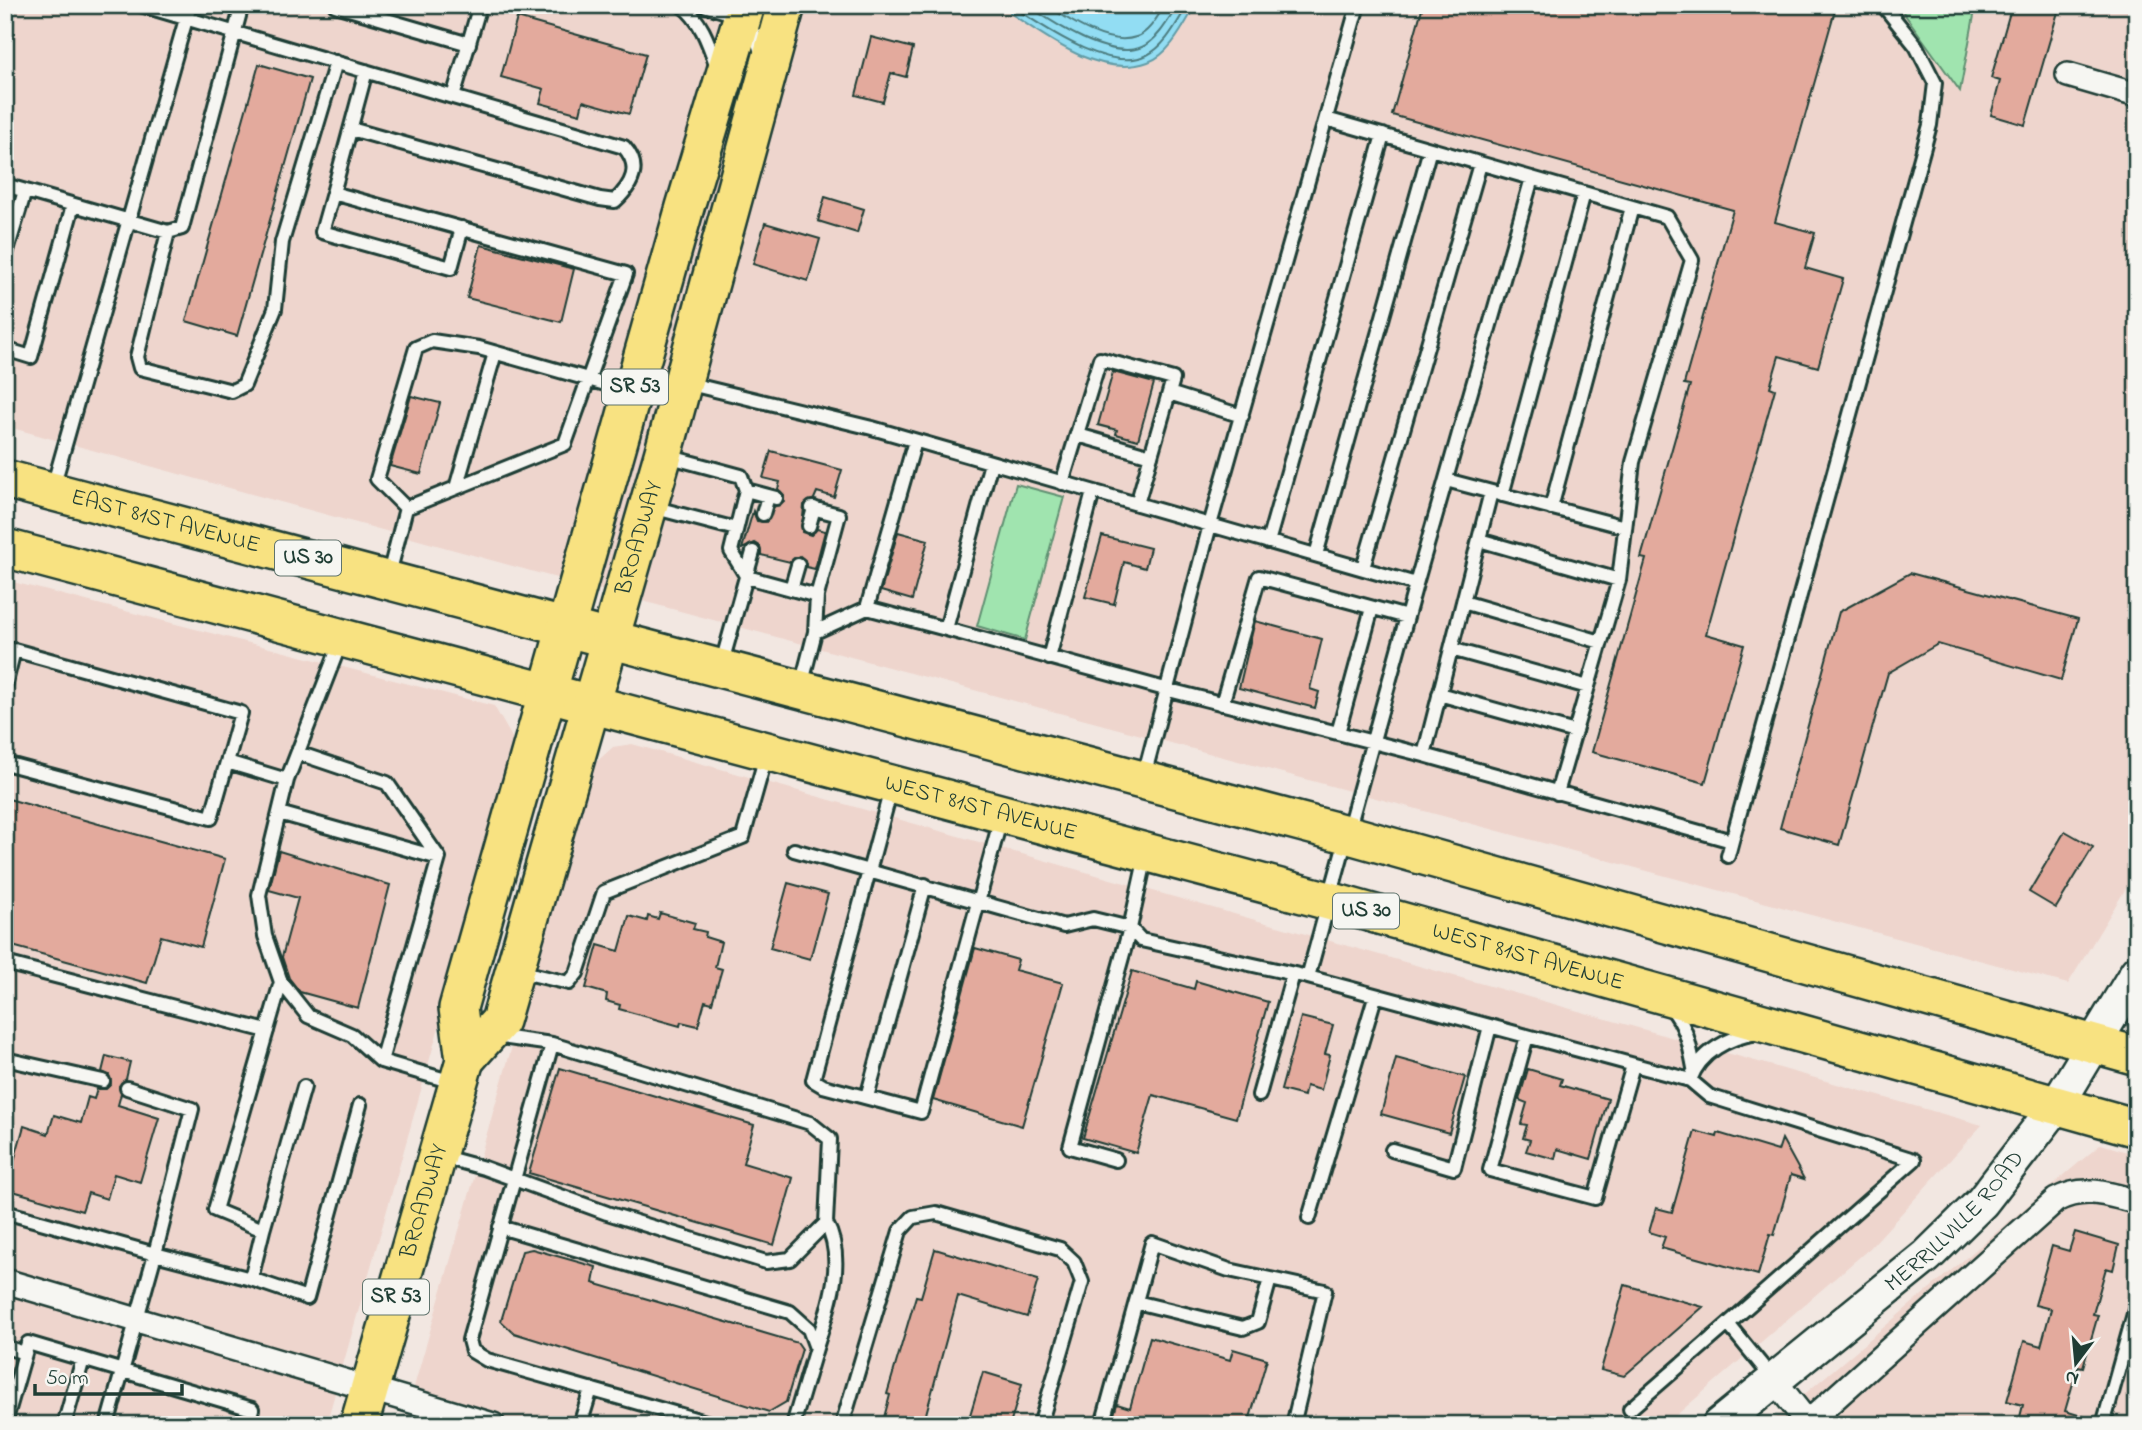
<svg xmlns="http://www.w3.org/2000/svg" width="2142" height="1430" font-family="'Indie Flower',sans-serif">
<rect width="100%" height="100%" fill="#f2e7e1"/>
<filter id="ink" filterUnits="userSpaceOnUse"><feTurbulence type="fractalNoise" baseFrequency=".0143" numOctaves="2"/><feDisplacementMap in="SourceGraphic" scale="14" xChannelSelector="R" yChannelSelector="G"/><feConvolveMatrix kernelMatrix="1 2 1 2 8 2 1 2 1" color-interpolation-filters="sRGB"/></filter>
<g filter="url(#ink)">
<path fill="#eed5cd" d="M5 5H1898L1960 90 1976 5H2137V870L2068 984 538 573 5 426Z
M5 580 494 706 518 748 326 1425H5Z
M632 744 1982 1125 1870 1248 1665 1425H403L593 765 613 747Z
M2101 1144 2137 1155V1425H1768Z"/>
<path fill="#a0e4af" stroke="#609072" stroke-width="2" d="M1898 5H1976L1960 91Z
M1016 484 1064 497 1025 640 977 626Z"/>
<path fill="#92ddf3" stroke="#649da7" stroke-width="2" d="M1011 5H1196C1185 23 1170 55 1148 62 1101 79 1047 38 1010 13Z"/>
<g fill="none" stroke-linecap="round" stroke-linejoin="round">
<path stroke="#4d7d80" stroke-width="2" d="M1018 5 1019 11C1048 30 1111 73 1147 55 1166 46 1177 22 1188 5
M1027 5C1053 23 1110 61 1142 47 1158 40 1169 19 1178 5
M1046 5C1069 20 1108 47 1136 37 1149 33 1158 16 1165 5"/>
</g>
<path fill="#e3aa9d" stroke="#1f3d34" stroke-width="2" d="M1423 5H1818L1835 10 1775 222 1815 233 1805 268 1843 279 1818 367 1779 356 1770 387 1775 389 1706 634 1744 645 1705 783 1592 752 1646 559 1641 558 1690 385 1684 384 1733 210 1392 115Z
M2012 5H2060L2025 125 1991 115 2000 81 1991 78Z
M517 18 646 54 629 114 583 101 580 114 540 103 544 89 501 77Z
M871 37 913 48 906 77 891 73 883 102 856 95Z
M259 64 310 79 237 336 186 321Z
M825 197 864 209 857 233 818 221Z
M765 223 820 239 808 281 753 264Z
M481 245 574 269 561 322 467 298Z
M1113 372 1154 383 1138 440 1116 434 1117 430 1098 425Z
M411 396 440 403 421 474 390 466Z
M771 451 842 470 834 497 817 492 814 499 804 505 802 532 811 535 817 529 825 531 815 569 806 567 805 560 800 556 790 562 761 555 760 546 755 543 742 549 753 511 757 521 766 522 774 507 784 501V495L778 489 780 482 763 478Z
M898 532 928 540 912 600 881 591Z
M1102 536 1150 548 1145 568 1124 562 1114 604 1085 597Z
M1910 573 2078 619 2061 680 1938 644 1888 673 1839 845 1780 828 1839 612Z
M1255 621 1322 639 1310 689 1319 692 1315 708 1239 688Z
M5 798 225 859 201 947 161 936 147 983 5 944Z
M2065 831 2093 847 2056 908 2029 892Z
M279 851 390 885 358 1008 300 992 289 978 282 957 298 898 269 890Z
M788 883 828 894 810 959 770 948Z
M660 913 695 923 693 929 706 932 705 937 721 942 715 967 722 969 712 1003 705 1001 698 1026 681 1022 680 1026 619 1009 620 1005 606 1001 607 994 586 988 598 945 619 951 629 916 647 921 648 916 658 919Z
M975 948 1018 960 1015 970 1063 983 1022 1126 933 1100Z
M1132 971 1194 989 1196 981 1268 1002 1236 1118 1153 1095 1136 1153 1083 1138Z
M1301 1017 1333 1025 1325 1054 1330 1055 1321 1090 1306 1086 1304 1096 1281 1090Z
M106 1056 130 1062 126 1079 119 1086 121 1094 118 1105 159 1118 140 1182 114 1174 107 1199 88 1193 82 1211 6 1189 24 1126 48 1134 54 1115 81 1123 88 1097 94 1099 97 1089H106L111 1084 109 1075 102 1072Z
M1396 1058 1465 1077 1449 1133 1381 1114Z
M560 1068 754 1125 743 1163 793 1178 774 1245 529 1173Z
M1528 1069 1562 1079 1560 1085 1608 1099 1591 1159 1557 1149 1555 1159 1526 1151 1530 1140 1523 1138 1527 1125 1521 1124 1527 1103 1519 1100Z
M1695 1131 1717 1137 1718 1133 1778 1151 1782 1139 1804 1179 1791 1175 1774 1235 1770 1234 1758 1275 1661 1248 1665 1237 1649 1232 1656 1208 1672 1212Z
M2075 1232 2119 1245 2113 1270 2106 1268 2093 1314 2098 1315 2083 1367 2078 1366 2065 1411 2095 1420 2094 1425H2018L2023 1405 2007 1401 2024 1341 2041 1346 2051 1309 2035 1305 2052 1246 2069 1251Z
M532 1249 596 1267 593 1283 798 1343 802 1349 786 1402 769 1412 514 1333 501 1321 522 1251Z
M935 1249 1038 1280 1027 1317 958 1296 923 1425H882L890 1395 887 1394 916 1296 921 1297Z
M1625 1285 1703 1307 1624 1376 1601 1370Z
M1150 1337 1230 1360 1233 1349 1267 1359 1248 1425H1111L1117 1404 1130 1408Z
M983 1372 1022 1384 1010 1425H967Z"/>
<g fill="none" stroke-linecap="round" stroke-linejoin="round">
<g stroke="#1f3d34" stroke-width="18">
<path id="lane" d="M141 5 453 97 480 5
M335 5 469 44
M681 5C701 19 709 44 717 67
M704 5C739 16 753 17 762 57
M366 71 333 193 626 274 565 444 406 508 388 578
M1326 119 1667 217 1692 260 1633 462 1619 580 1557 793
M351 129 600 199 615 201C632 185 642 167 624 147L453 97
M5 185 168 232 182 228 242 5
M333 193 322 232 451 268 462 228
M168 232 137 357 140 368 232 391 244 385 275 309 282 242 336 62
M5 257 25 191
M5 349 31 357 73 205
M686 383 872 428 1416 584 1308 977
M1169 393 1242 416
M1078 435 1151 456
M667 456 741 476 746 490 731 551 747 577 817 596 815 632 867 608 946 629 991 463
M1446 480 1625 527
M1062 483 1100 359 1173 379 1137 504
M53 487 190 5
M456 488 495 353
M746 490 776 498
M1502 495 1584 193
M652 507 736 529
M406 508 377 479 416 348 432 341 479 348 630 391
M812 508 839 515 817 596
M1551 508 1632 207
M763 514 768 496
M809 526 814 508
M1479 540 1619 580
M1268 542 1383 135
M1316 555 1430 149
M1363 568 1480 164
M1416 584 1532 178
M791 589 798 565
M1463 602 1601 642
M867 608 915 441
M946 629 1165 689 1424 755 1732 841 1728 856
M1451 649 1588 687
M1049 658 1093 492
M721 666 753 552
M5 686 14 650 241 713 211 818 5 763
M801 686 815 632
M1439 694 1575 732
M1222 704 1259 577 1407 617
M1338 733 1372 608
M298 753 387 783 439 858 381 1061 456 1083
M1424 755 1491 492
M227 762 287 780 259 895 265 936 281 982 308 1016 352 1035 381 1061
M1144 776 1210 525 1358 5
M287 780 341 641
M891 789 813 1080 823 1086 921 1112 1001 818
M279 813 439 858
M1732 841 1930 125 1935 83 1916 46 1883 5
M794 850 1064 926 1093 919 1130 928 1146 856
M1130 928 1141 940 1308 977 1690 1080 1709 1096 1914 1160 1728 1324 1773 1379
M5 963 267 1031
M518 971 569 983 577 973 604 892 743 837 766 756
M1670 1007C1686 1024 1690 1046 1694 1068
M1527 1036 1490 1170 1595 1198 1633 1065
M552 1044 469 1340 472 1351 487 1360 716 1425
M5 1059 103 1081
M1690 1080C1700 1052 1729 1037 1757 1033
M1259 1095 1293 974
M867 1097 925 885
M1392 1150 1454 1168 1490 1026
M440 1156 484 1168 607 1213 766 1262 790 1259 826 1223 830 1139 810 1123 552 1044 494 1036
M1116 1160 1070 1147 1130 928
M5 1212 155 1254 192 1109 127 1088
M1309 1218 1375 997
M500 1227 790 1312 809 1329 816 1348 793 1425
M263 1230 304 1087
M251 1279 307 1298 360 1105
M1136 1302 1243 1328 1258 1322 1270 1279
M5 1347 25 1353
M816 1348C828 1309 847 1261 826 1223
M1630 1409 1728 1324
M5 1423 28 1343 252 1409 247 1425
M64 1425 83 1359
M107 1425 155 1254 251 1279 263 1230 215 1210 281 982
M580 1425 591 1389
M842 1425 900 1231 913 1217 936 1213 1060 1249 1074 1262 1082 1282 1040 1425
M1102 1425 1152 1243 1229 1270 1325 1291 1293 1425
M2103 1425 2137 1303"/>
</g>
<g stroke="#1f3d34" stroke-width="28">
<path id="street" d="M2068 75 2137 95
M5 1281 493 1425
M1774 1380 1808 1423
M1805 1425 2056 1200C2084 1185 2108 1194 2137 1202"/>
</g>
<g stroke="#1f3d34" stroke-width="38">
<g id="secondary">
<path id="s1" d="M1719 1425 1927 1256 1982 1202 2057 1105 2137 972"/>
</g>
</g>
<g stroke="#1f3d34" stroke-width="42">
<g id="primary">
<path id="s2" d="M5 479 1346 834 2137 1056"/>
<path id="s3" d="M5 548 1329 901 2137 1128"/>
<path id="s4" d="M465 1060 500 1021 663 455 786 5"/>
<path id="s5" d="M359 1425 465 1060 458 1008 685 207 746 5"/>
</g>
</g>
<use href="#lane" stroke="#f6f6f2" stroke-width="12"/>
<use href="#street" stroke="#f6f6f2" stroke-width="23"/>
<use href="#secondary" stroke="#f6f6f2" stroke-width="33"/>
<use href="#primary" stroke="#f8e281" stroke-width="37"/>
</g>
</g>
<g text-anchor="middle" dominant-baseline="central" stroke-width="5" stroke-linejoin="round" paint-order="stroke">
<g fill="#f6f6f2" stroke="#60746d" stroke-width="2">
<rect x="602" y="369.5" width="66" height="35" rx="5"/>
<rect x="275" y="540.5" width="66" height="35" rx="5"/>
<rect x="1333" y="893.5" width="66" height="35" rx="5"/>
<rect x="363" y="1279.5" width="66" height="35" rx="5"/>
</g>
<g font-size="21" font-weight="bold" fill="#1f3d34">
<text x="635" y="387">SR 53</text>
<text x="308" y="558">US 30</text>
<text x="1366" y="911">US 30</text>
<text x="396" y="1297">SR 53</text>
</g>
<g font-size="23" fill="#1f3d34" stroke="#f6f6f2">
<text stroke="none"><textPath href="#s2" startOffset="166">EAST 81ST AVENUE</textPath></text>
<text stroke="none"><textPath href="#s4" startOffset="555">BROADWAY</textPath></text>
<text stroke="none"><textPath href="#s3" startOffset="1010">WEST 81ST AVENUE</textPath></text>
<text stroke="none"><textPath href="#s3" startOffset="1577">WEST 81ST AVENUE</textPath></text>
<text stroke="none"><textPath href="#s5" startOffset="233">BROADWAY</textPath></text>
<text stroke="none"><textPath href="#s1" startOffset="312">MERRILLVILLE ROAD</textPath></text>
</g>
</g>
<rect width="2142" height="1430" fill="none" stroke="#f6f6f2" stroke-width="28"/>
<rect x="14" y="14" width="2114" height="1402" fill="none" stroke="#1f3d34" stroke-width="2.5" filter="url(#ink)"/>
<g transform="translate(2076 1363) rotate(196)" stroke="#f6f6f2" stroke-width="5" paint-order="stroke">
<path d="M0-5L12 26L0 18L-12 26Z" fill="#1f3d34"/>
<text y="-10" font-size="19" font-weight="bold" text-anchor="middle" fill="#1f3d34">N</text>
</g>
<path d="M35 1384v10h147v-10" fill="none" stroke="#1f3d34" stroke-width="3.5"/>
<text x="46" y="1384" font-size="21" fill="#1f3d34" stroke="#f6f6f2" stroke-width="5" paint-order="stroke">50 m</text>
</svg>
